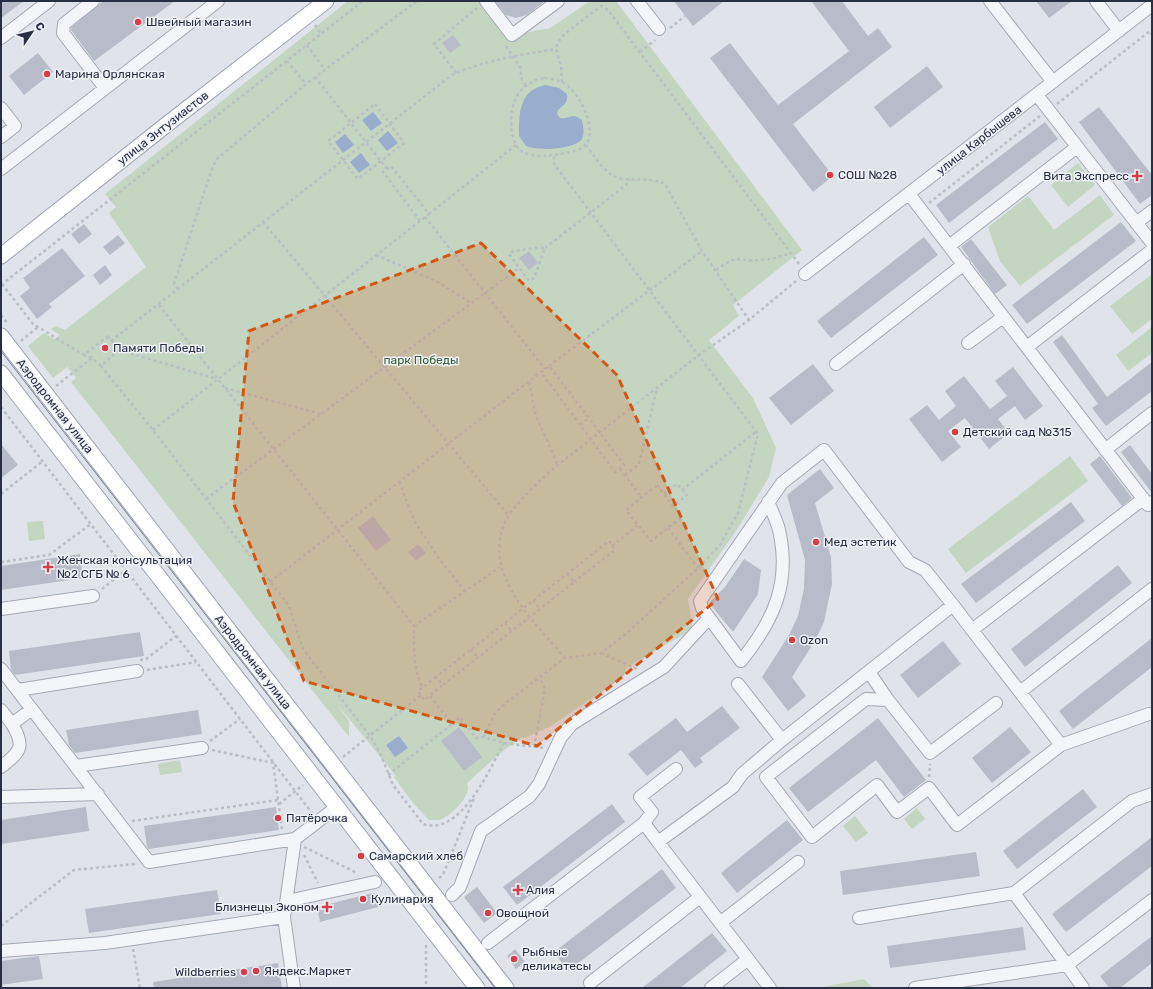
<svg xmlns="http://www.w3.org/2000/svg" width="1153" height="989" font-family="Rubik,sans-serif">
<rect width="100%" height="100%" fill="#e0e3ea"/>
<path fill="#c4d5c1" d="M348 1H493L511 24 524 33 550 28 590 1H616L802 250 733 305 739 316 709 340 753 398 776 448 769 477 738 528 688 599 693 629 627 667 623 677 551 726 525 738 522 737 498 755 467 783C473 795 450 817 439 820 436 820 432 820 429 820L413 803 394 777 396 776 337 704 349 721V737L71 382 76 378 67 367 53 378 28 346 44 333 54 339 60 335 51 329 56 326 65 330 146 267 109 213 116 207 105 194Z
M1078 163 1095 185 1068 207 1051 185Z
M1100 195 1114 215 1020 286 1000 261 988 227 1028 196 1054 230Z
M1152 274V319L1132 334 1110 306Z
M1152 327V353L1128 371 1116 355Z
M1070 456 1088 481 966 573 948 549Z
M43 521 45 539 29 541 27 522Z
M180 760 182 772 160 775 158 764Z
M917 808 925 819 912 829 904 819Z
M855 816 868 833 856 842 843 826Z
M864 979 873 988H825L828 986Z"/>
<path fill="#99aecc" d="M545 85 559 88 567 94C568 104 564 104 558 110L557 114 560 118C569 120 572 112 582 120 583 126 585 133 582 139 573 150 538 151 526 146L519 136C519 114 519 90 545 85Z
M373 112 382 123 371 131 362 120Z
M388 131 398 143 387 151 378 140Z
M345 134 354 145 343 153 335 142Z
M361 153 370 165 359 173 350 162Z
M399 736 408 748 395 757 386 745Z"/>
<path fill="#b7bcc8" d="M1 1H24L1 18Z
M103 1H175L94 61 71 30V28Z
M495 1H545L527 15 516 18 506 15Z
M674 1H724L693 26Z
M811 1H842L868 36 878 28 892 47 793 124 833 176 813 192 710 58 730 43 778 105 849 51Z
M1036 1H1072L1049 18Z
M453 35 461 45 450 53 442 43Z
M38 53 53 72 24 95 9 76Z
M927 66 943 87 890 128 874 107Z
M1099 107 1152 175V195L1140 204 1079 122Z
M1045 122 1058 139 949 223 936 205Z
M1121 222 1136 241 1027 324 1012 305Z
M84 224 92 234 79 244 71 234Z
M118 235 125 243 110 255 103 247Z
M924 237 938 255 831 338 817 321Z
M971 239 1007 285 995 294 961 247Z
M62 248 85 276 49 304 52 307 37 319 20 296 30 288 23 278Z
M529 251 538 263 529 270 519 258Z
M105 265 112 275 100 285 93 275Z
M1062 335 1107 397 1152 362V391L1106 426 1092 408 1098 404 1053 342Z
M813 364 834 391 791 425 769 398Z
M1013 367 1043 406 1025 420 1015 406 998 419 1009 433 989 449 965 418 948 431 961 447 942 462 909 419 927 405 939 420 956 406 945 391 964 376 990 409 1007 396 995 381Z
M1 444 18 465 1 478Z
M1130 445 1152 474V493L1121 452Z
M1100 456 1132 498 1122 506 1090 464Z
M820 469 834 488 815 503 831 557 832 584 824 622 816 639 792 677 806 696 788 711 762 677 789 635 798 616 804 588 805 560 787 495Z
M1071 502 1085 521 976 603 961 584Z
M373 516 391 540 376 551 358 528Z
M418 544 426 553 416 561 408 552Z
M80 554 83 578 1 590V566Z
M744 559 761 570 758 594 733 632 709 603 725 587Z
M1118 565 1132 583 1025 667 1011 649Z
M140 632 144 656 15 675 11 670 9 651Z
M1152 638V667L1073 729 1059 711Z
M943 641 961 664 918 698 900 675Z
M722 706 740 728 700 758 703 762 695 768 681 750 647 776 628 754 676 718 687 732Z
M198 710 202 734 75 753 69 745 66 730Z
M878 718 926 780 904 797 876 760 808 812 789 788Z
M459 727 482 757 464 771 441 741Z
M1010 727 1031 752 992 783 972 758Z
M1083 789 1097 807 1017 869 1003 851Z
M612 804 625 822 517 905 503 887Z
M86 807 89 831 1 844V820Z
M276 807 279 830 149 849 147 847 144 826Z
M787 820 803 840 737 893 721 873Z
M1152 837V866L1066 932 1052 914Z
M976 852 980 876 843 895 840 871Z
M662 869 676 888 568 971 554 952Z
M477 887 497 913 484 923 464 897Z
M217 890 221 914 89 933 85 909Z
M373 893 380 897 382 906 320 922 317 907Z
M1023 927 1026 950 890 968 887 946Z
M712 933 727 951 680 988H642Z
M1152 936V963L1120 988H1109L1100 976Z
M515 949 525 962 516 969 507 956Z
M39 956 43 979 1 985V961Z
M278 963 282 988H154L153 982Z"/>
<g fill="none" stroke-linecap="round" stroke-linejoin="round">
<g stroke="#a5a9b5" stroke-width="14">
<path id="minor" d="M93 1 64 24 63 33 105 88
M486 1 512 35 558 1
M637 1 659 29
M990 1 1053 82
M1096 1 1119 31
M1 38 49 1
M1037 95 1152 243
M1 108 15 126 1 137
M1 169 218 1
M909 194 1148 505 1152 502
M1136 223 1152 211
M949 246 1077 147
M805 274 1152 5
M968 343 1003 317
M1027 347 1152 250
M836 364 964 264
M1105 450 1152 413
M768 502C772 511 777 521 779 530 791 583 774 620 741 661L702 608 700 601 782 483 824 450 909 562 925 570 953 605
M1 609 93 596
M972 630 1061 745 1149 714
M1 669 149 862 295 839 338 806
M869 672 888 700 866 699 766 777 812 837 877 785 897 812 929 788 957 825 1061 745
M18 690 137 671
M1020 692 1152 589
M888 700 930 753 996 703
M1 710 12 724 32 709
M782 740 953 605 972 630 1143 499
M76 766 202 748
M1 767C20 752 26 747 12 724
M1152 794 1132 801 1014 893 1067 965 1152 900
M1 797 98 794
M644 823 652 812 640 797 676 769
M658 842 748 959 711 988
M452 895 460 887 481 831 530 796 539 784 561 737 572 724 664 667 709 618
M287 901 375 882
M859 918 1014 893
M720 923 798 862
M488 943 644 823 658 842 733 787 742 774 782 740 738 684
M1 951 105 943 284 917
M748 959 770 988
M590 983 700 897
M294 988 284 917 295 839
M915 988 1067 965 1083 988"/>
</g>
<g stroke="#9fa6b7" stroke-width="17">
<path id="major" d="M1 256 166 125 326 1
M1 336 506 988
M1 373 477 988"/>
</g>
<path stroke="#babec5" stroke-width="2.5" stroke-dasharray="3 3" stroke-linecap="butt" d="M315 25 321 34
M670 28 685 16
M307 45 325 70
M506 46 520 67 522 80 526 86
M640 52 655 40
M287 61 306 84
M456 73 434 44 477 8
M315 77 387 169
M545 78C552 79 561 80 568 86 580 95 599 132 585 145 580 151 567 153 559 154 548 156 534 158 523 152 508 144 509 109 517 96 524 85 533 80 545 78Z
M562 82 561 66 556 49 558 42 566 33 601 6 608 10 799 264
M375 104 404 143 358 179 328 141Z
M1057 104 1150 31 1152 35
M586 145C595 157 606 176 622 179 637 181 651 177 665 184L702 251 749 320
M929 203 1040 116
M429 214 516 145
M425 217 545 369
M263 222 509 516
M535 248H545L534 278 529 281 509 254 514 251Z
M545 248 626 185 630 179
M376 255 436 281 471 303
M716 270C739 253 736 262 760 260 771 260 781 256 791 253
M2 284 33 324 84 355
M1 285 363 1
M178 289 174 284 213 166 217 159 306 84 417 1
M159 305 414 626C414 648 413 667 422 687
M1 315 8 324
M108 336 119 350 101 366 92 358 84 355Z
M21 341 38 327
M111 341 452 75C484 60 521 55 556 49
M119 350 217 379
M101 366 153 430 289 606 303 649 370 736 380 753 393 785 423 824C461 837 490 768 504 743
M549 366 702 251
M529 382 536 416 558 465
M56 386 92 358
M225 388 321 414
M1 407 312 813
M580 425 589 418 549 366 541 372 615 472 624 465 589 418
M153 430 420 221 429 214 391 166 383 172 420 221
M620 469 642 498
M625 475 639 464 657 388
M399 482 415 522 437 556 465 591
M657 485 682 517 651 541 626 510Z
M682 490 757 431
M1 494 43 461
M664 494 677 484 687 495 673 506
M206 499 519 268
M668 528 698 568
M612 546 638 525
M1 562 49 555 91 524
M567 574 574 582 443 685 436 677 609 541 615 550 574 582
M270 582 541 372
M102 589 126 570
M533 600 540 609
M505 623 512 631
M414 626 500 567
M471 649 478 658
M601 653 637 669
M565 658C534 621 482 575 505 522 512 506 541 480 554 468L699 355 749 320 796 281
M140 660 146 659 176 636
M147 670 196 662
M436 677 418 691 424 700 443 685
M430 696 452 724 460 717 476 738 484 737 504 743 543 748
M484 737 495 713 506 703 565 658 601 653 626 634 698 568 720 545 738 513 758 434 554 164V155
M210 741 240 719
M534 747 545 689 540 678
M212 750 273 763 282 829
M343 757 421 695
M388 775 452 724
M929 777 930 764
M279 804 303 785
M132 821 278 800
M304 847 357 873
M304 855 318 883
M439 878 443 875 474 798
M1 926 74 870 135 864
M426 945V988
M133 949 140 988"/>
<use href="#minor" stroke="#f3f5f8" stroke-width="12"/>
<use href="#major" stroke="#fff" stroke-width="15"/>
<path stroke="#798195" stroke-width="1" d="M1 351 495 988"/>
</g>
<path fill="#d55512" fill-opacity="0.2" stroke="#d55512" stroke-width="3" stroke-dasharray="8 5" stroke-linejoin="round" d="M481 243 617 375 718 599 537 746 304 681 233 502 249 331Z"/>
<g fill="#d73d48" stroke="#f0f2f7" stroke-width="1.5">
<circle cx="138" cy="22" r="4"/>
<circle cx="47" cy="74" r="4"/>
<circle cx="830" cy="175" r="4"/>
<path d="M1135 170h4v4h4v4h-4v4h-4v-4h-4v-4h4z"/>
<circle cx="105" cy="348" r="4"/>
<circle cx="955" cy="432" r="4"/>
<circle cx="816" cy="542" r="4"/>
<path d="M46 561h4v4h4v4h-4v4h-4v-4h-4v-4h4z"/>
<circle cx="792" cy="640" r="4"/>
<circle cx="278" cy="818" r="4"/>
<circle cx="361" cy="856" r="4"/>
<path d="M516 884h4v4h4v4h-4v4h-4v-4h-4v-4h4z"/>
<circle cx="363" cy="899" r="4"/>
<path d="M325 901h4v4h4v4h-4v4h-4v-4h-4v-4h4z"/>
<circle cx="488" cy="913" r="4"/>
<circle cx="514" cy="959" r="4"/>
<circle cx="256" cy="971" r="4"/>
<circle cx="244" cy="972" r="4"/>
</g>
<g text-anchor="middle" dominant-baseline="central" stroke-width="3" stroke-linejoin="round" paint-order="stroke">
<g font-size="12" fill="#282f43" stroke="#f0f2f7" text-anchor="start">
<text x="146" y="22">Швейный магазин</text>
<text x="55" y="74">Марина Орлянская</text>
<text x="838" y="175">СОШ №28</text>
<text x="1129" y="176" text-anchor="end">Вита Экспресс</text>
<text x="113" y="348">Памяти Победы</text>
<text x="963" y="432">Детский сад №315</text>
<text x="824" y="542">Мед эстетик</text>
<text x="57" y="560">Женская консультация<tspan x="57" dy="14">№2 СГБ № 6</tspan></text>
<text x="800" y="640">Ozon</text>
<text x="286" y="818">Пятёрочка</text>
<text x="369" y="856">Самарский хлеб</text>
<text x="526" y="890">Алия</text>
<text x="371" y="899">Кулинария</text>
<text x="319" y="907" text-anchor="end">Близнецы Эконом</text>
<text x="496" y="913">Овощной</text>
<text x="522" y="952">Рыбные<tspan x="522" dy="14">деликатесы</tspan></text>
<text x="264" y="971">Яндекс.Маркет</text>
<text x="236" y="972" text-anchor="end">Wildberries</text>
</g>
<g font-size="12" fill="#282f43" stroke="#f0f2f7">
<text transform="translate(163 128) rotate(-38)">улица Энтузиастов</text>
<text transform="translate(979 140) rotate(-38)">улица Карбышева</text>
<text transform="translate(55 406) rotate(52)">Аэродромная улица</text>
<text transform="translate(253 662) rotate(52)">Аэродромная улица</text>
</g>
<g font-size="12" fill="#395f34" stroke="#f0f2f7">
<text x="421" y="360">парк Победы</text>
</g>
</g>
<rect width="1153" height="989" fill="none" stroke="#282f43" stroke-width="4"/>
<g transform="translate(32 32) rotate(55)" stroke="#f0f2f7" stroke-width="3" paint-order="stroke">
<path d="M0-3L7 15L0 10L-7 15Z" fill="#282f43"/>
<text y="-6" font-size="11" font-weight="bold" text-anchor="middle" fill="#282f43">С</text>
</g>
</svg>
